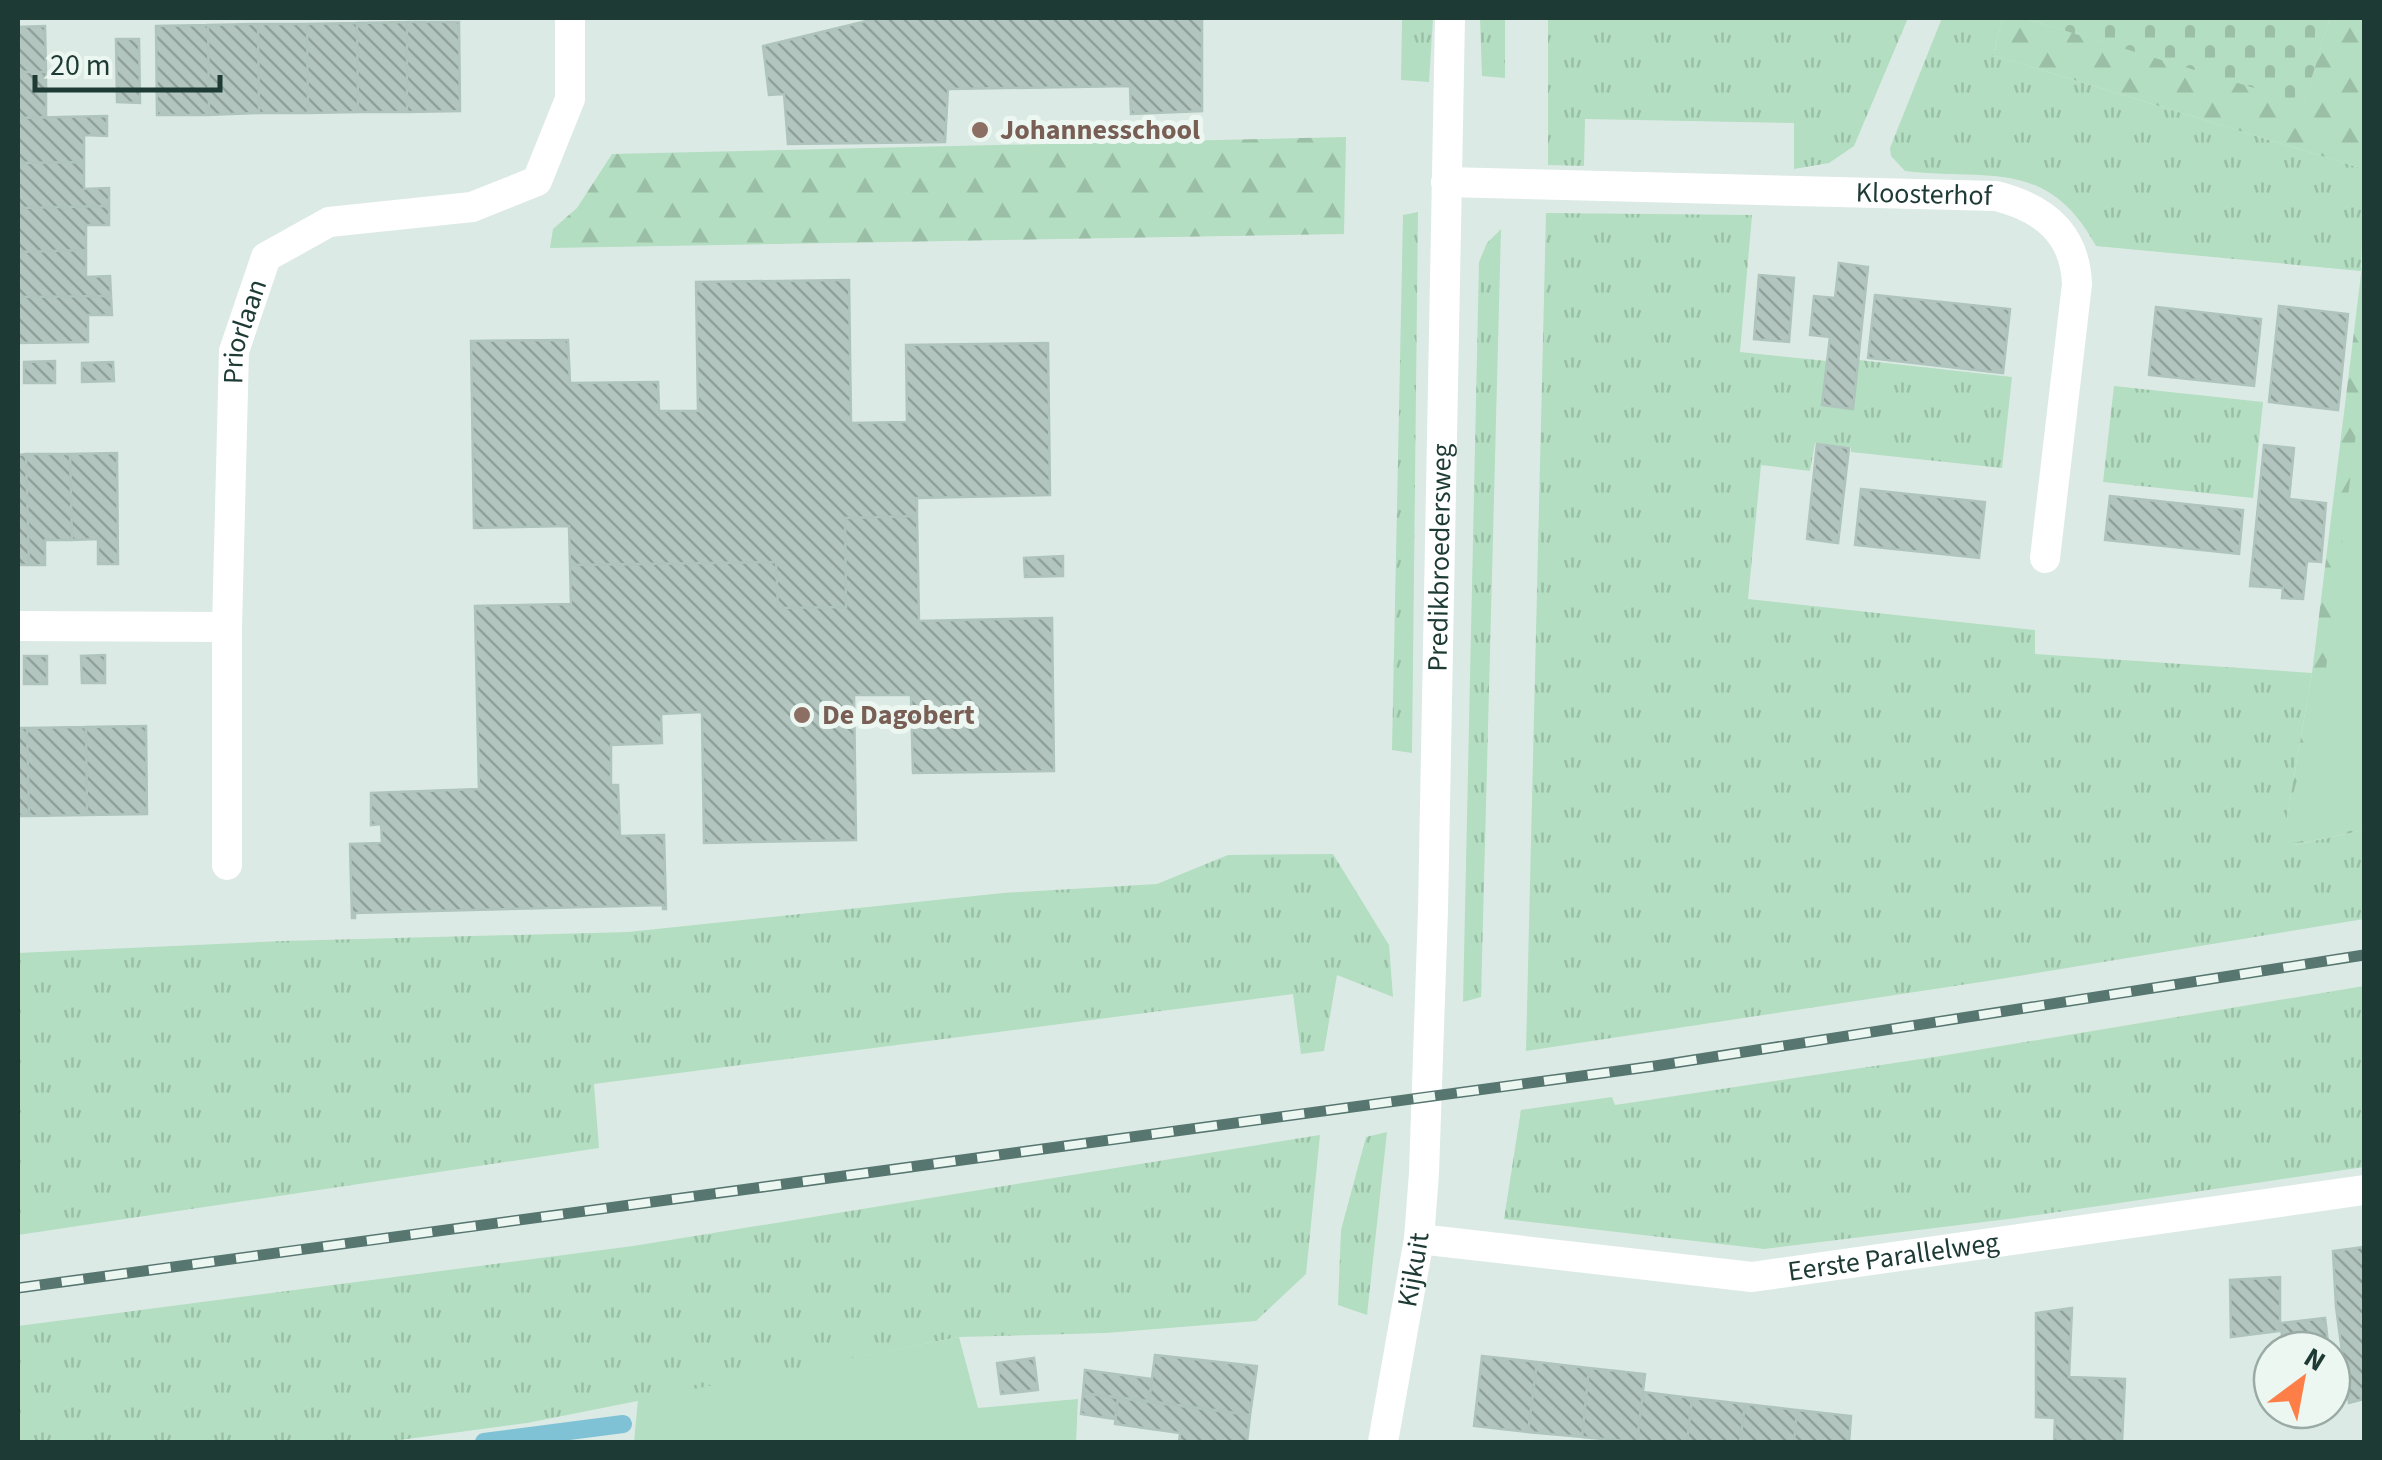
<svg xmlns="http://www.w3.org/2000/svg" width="2382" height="1460" font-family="'Source Sans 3',sans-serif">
<defs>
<pattern id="grass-tufts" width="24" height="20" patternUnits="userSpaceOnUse" patternTransform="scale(2.5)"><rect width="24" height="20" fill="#b3dec1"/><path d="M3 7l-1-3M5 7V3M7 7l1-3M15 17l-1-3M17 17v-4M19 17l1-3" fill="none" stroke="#9abfa6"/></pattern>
<pattern id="forest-firs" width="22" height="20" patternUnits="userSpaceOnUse" patternTransform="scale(2.5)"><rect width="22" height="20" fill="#b3dec1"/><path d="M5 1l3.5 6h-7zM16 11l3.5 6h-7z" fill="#9abfa6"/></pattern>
<pattern id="cemetery-stones" width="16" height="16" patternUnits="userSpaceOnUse" patternTransform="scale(2.5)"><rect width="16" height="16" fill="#b3dec1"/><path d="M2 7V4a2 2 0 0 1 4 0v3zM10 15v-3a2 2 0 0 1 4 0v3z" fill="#9abfa6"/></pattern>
<pattern id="building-back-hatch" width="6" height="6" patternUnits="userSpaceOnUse" patternTransform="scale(2.5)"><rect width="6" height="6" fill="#b2c5be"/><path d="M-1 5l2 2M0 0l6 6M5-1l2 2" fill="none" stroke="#90a19b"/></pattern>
</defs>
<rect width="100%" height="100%" fill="#dceae5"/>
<path fill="url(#grass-tufts)" d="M1402 18H1433L1429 82 1401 80Z
M1480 18H1505V78L1482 76Z
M1548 18H1908L1854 146 1829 163 1794 169V123L1585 119 1584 166 1548 165Z
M1942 18H2003L1993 55 2364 169 2361 271 2096 246C2047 157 1989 181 1905 171L1891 156 1890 148Z
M1418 212 1412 753 1392 750 1403 215Z
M1546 213 1752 215 1740 352 1827 361 1822 405 1853 408 1859 360 2012 377 2002 468 1851 452V447L1815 443 1810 471 1761 465 1748 599 2035 630V654L2312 673 2285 829 2295 845 2364 830V919L1994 980 1526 1051Z
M1501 229 1481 997 1463 1002 1479 262 1487 243Z
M2114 386 2263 402 2253 498 2103 482Z
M1333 854 1389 945 1393 997 1337 975 1324 1051 1301 1054 1293 994 594 1084 599 1148 18 1235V953L283 941 628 932 1003 893 1157 884 1228 855Z
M2364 986V1167L2016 1218 1764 1249 1504 1219 1521 1110 1612 1097 1615 1105 1941 1056Z
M1387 1132 1367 1315 1338 1305 1341 1230 1366 1137Z
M1320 1135 1306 1274 1256 1321 1106 1333 959 1337 527 1423 385 1442H18V1326L633 1246Z"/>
<path fill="url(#forest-firs)" d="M2003 18H2023L2304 102 2330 18H2364V169L1993 55Z
M1346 137 1344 234 550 248 553 229 577 208 612 154Z
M2364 250V830L2294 845 2285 829 2312 673Z"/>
<path fill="url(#cemetery-stones)" d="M2023 18H2330L2304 103Z"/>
<path fill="#b3dec1" d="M2364 371V828L2279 846 2325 676Z
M959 1337 978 1408 1078 1399 1076 1442H634L638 1400Z"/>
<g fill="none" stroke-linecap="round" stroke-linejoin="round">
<path stroke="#7fc2d5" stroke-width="18" d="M484 1442 623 1424"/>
</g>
<path fill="url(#building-back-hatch)" stroke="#afc4bc" stroke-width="2.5" d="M879 18H1202V111L1131 114 1130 86 948 89 945 142 788 144 784 94 769 95 763 46Z
M407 22V112H358L357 23Z
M407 22H459L460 111 407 112Z
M357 23 358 112 308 113 307 24Z
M258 24H307L308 113H259Z
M258 24 259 113 209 115 208 25Z
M208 25 209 115H157L156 26Z
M45 26 46 72H18V27Z
M116 39H139L140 103 117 102Z
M18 72H46V117L18 118Z
M107 116V136L84 135V162L18 163V118Z
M84 162V189L109 188V206L18 208V163Z
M109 206V225H86V250L18 252V208Z
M86 250V277L110 276 111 296 18 297V252Z
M1839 263 1868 267 1853 409 1822 405 1830 337 1810 335 1814 296 1835 298Z
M1759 275 1794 278 1789 342 1754 339Z
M849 280 851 423 907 422 906 345 1048 343 1050 495 917 498V516L845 518 846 607 778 608 776 562 570 565 569 526 474 528 471 341 568 340 570 383 658 382 659 411H698L696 282Z
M1875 295 2010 309 2003 373 1868 358Z
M111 296 112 315H88V342L18 343V297Z
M2279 306 2348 314 2338 410 2269 402Z
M2156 307 2261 319 2254 386 2149 375Z
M55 361V383H24V362Z
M113 362 114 381 82 382V363Z
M1817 444 1849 448 1838 543 1807 539Z
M2264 445 2294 448 2289 499 2326 503 2321 562 2307 561 2303 599 2282 598 2283 588 2250 586Z
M117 453 118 564H98V539L72 540 70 454Z
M26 454 29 565H18V455Z
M26 454H70L72 540H45V565H29Z
M1861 489 1985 502 1979 558 1855 545Z
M2110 496 2243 510 2239 554 2105 540Z
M917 516 919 621 1052 618 1054 771 913 773 911 695H854L856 840 704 843 702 712 661 714 662 743 611 745V785H618L620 836 664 835 666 909H663V905L355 913V918H352L350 844 382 843 381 824 371 825V793L479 789 475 606 571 604 570 565 776 562 778 608 846 607 845 518Z
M1063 556V576L1025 577 1024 558Z
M105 655V683H82L81 656Z
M24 656H47V684H24Z
M146 726 147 814 87 815 86 727Z
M86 727 87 815 29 816 27 728Z
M18 728H27L29 816H18Z
M2364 1247V1399L2349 1403 2336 1307 2333 1251Z
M2280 1277V1331L2231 1337 2230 1280Z
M2072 1308 2069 1377 2125 1379 2122 1442H2054L2055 1418 2036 1417V1313Z
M2325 1318 2329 1350H2283L2281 1323Z
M1155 1355 1257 1366 1250 1415 1149 1401Z
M1482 1356 1537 1362 1528 1432 1474 1426Z
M1034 1358 1038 1390 1001 1394 997 1363Z
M1537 1362 1589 1368 1582 1437 1528 1432Z
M1589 1368 1645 1374 1637 1442 1582 1437Z
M1085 1370 1152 1379 1149 1401 1083 1393Z
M1643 1392 1692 1398 1687 1442H1637Z
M1083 1393 1118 1398 1115 1419 1081 1414Z
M1118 1398 1250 1415 1247 1442H1179L1180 1433 1115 1424Z
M1692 1398 1745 1404 1740 1442H1687Z
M1745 1404 1797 1410 1794 1442H1740Z
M1797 1410 1851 1416 1849 1442H1794Z"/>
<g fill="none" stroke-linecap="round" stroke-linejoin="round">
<g stroke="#fff" stroke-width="30">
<path id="s1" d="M1446 182 1996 196C2044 208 2075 233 2077 284L2045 558"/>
<path d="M18 626 227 627"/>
<path id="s2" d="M227 865V627L234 351 266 257 329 222 472 207 537 181 570 99V18"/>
<path id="s3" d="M1419 1239 1752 1277 2364 1190"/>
</g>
<path stroke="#fff" stroke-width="30" id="s4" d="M1383 1442 1419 1239 1424 1173 1433 910 1450 18"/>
<g stroke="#577670" stroke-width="11">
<path id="rail" d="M18 1288 1655 1066 2364 955"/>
</g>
<use href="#rail" stroke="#edf7f2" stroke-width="8" stroke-dasharray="22" stroke-linecap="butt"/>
</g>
<g fill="#8d6e63" stroke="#edf7f2" stroke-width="4">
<circle cx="980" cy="130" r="10"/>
<circle cx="802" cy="715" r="10"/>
</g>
<g text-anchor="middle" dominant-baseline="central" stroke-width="10" stroke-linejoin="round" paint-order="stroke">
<g font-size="28" font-weight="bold" fill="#785e54" stroke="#edf7f2" text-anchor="start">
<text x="1000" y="130">Johannesschool</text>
<text x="822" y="715">De Dagobert</text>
</g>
<g font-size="28" fill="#1d3a34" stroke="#edf7f2">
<text stroke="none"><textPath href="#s1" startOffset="478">Kloosterhof</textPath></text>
<text stroke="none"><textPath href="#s2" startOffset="535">Priorlaan</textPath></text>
<text stroke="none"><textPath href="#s4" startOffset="888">Predikbroedersweg</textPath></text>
<text stroke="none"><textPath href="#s3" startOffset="478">Eerste Parallelweg</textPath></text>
<text stroke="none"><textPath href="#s4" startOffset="175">Kijkuit</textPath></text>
</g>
</g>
<rect width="2382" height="1460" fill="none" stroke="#1d3a34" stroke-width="40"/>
<g transform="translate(2302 1380) rotate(32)"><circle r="48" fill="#edf7f2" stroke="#9aaba6" stroke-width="2.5"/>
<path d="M0-8L18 38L0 25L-18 38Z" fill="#fd7f47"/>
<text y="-15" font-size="28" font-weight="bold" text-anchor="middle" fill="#1d3a34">N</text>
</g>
<path d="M35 75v15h185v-15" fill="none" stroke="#1d3a34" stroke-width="5"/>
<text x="50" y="75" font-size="30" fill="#1d3a34" stroke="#edf7f2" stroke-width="8" paint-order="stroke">20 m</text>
</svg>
